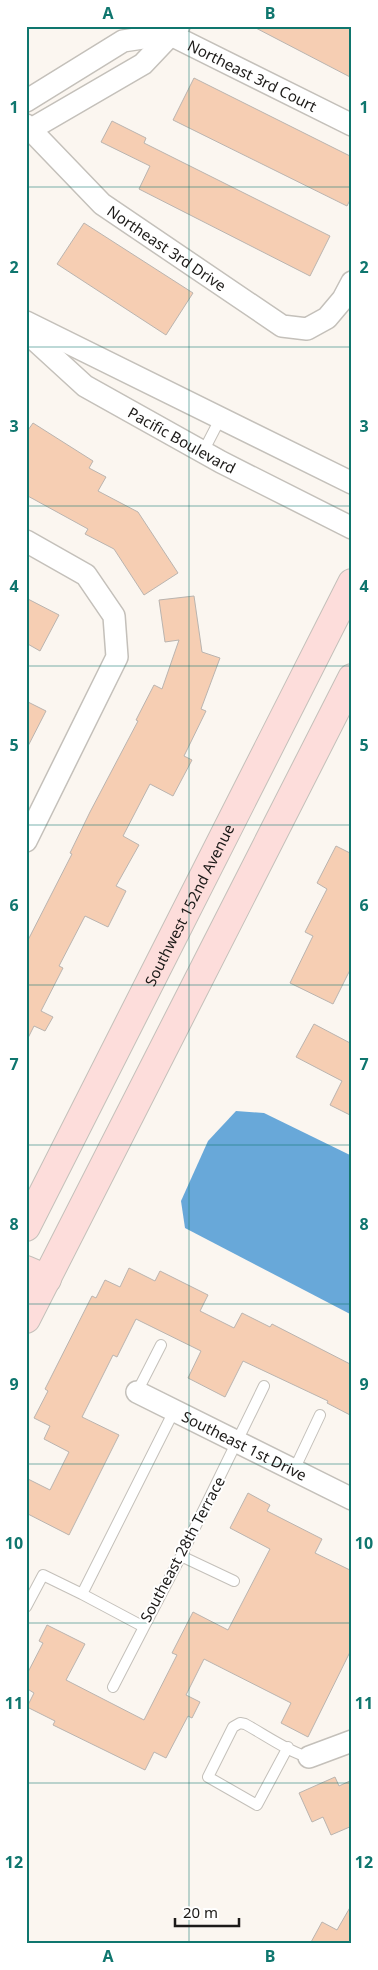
<svg xmlns="http://www.w3.org/2000/svg" width="378" height="1970" font-family="'Noto Sans',sans-serif">
<rect width="100%" height="100%" fill="#fbf6f0"/>
<path fill="#68a8d9" d="M236 1111 264 1113 352 1156V1315L185 1228 181 1201 208 1141Z"/>
<path fill="#f6ceb3" stroke="#bab4af" d="M252 26H352V78Z
M194 78 352 157V196L347 206 173 120Z
M112 121 146 138 144 143 330 236 310 276 139 189 150 166 101 142Z
M84 223 193 293 166 335 57 264Z
M33 423 93 461 89 468 106 477 98 491 138 512 178 573 144 595 114 549 85 534 88 529 26 495V433Z
M194 596 202 652 220 658 201 709 206 711 184 756 192 760 173 796 150 784 123 836 139 845 116 886 126 891 108 927 85 916 59 966 63 968 41 1011 53 1017 45 1031 34 1026 26 1042V944L72 854 70 853 90 812 138 721 136 720 154 685 162 689 179 640 165 642 159 600Z
M26 598 59 615 40 651 26 643Z
M26 701 46 711 26 750Z
M336 846 352 854V966L333 1004 290 983 313 936 305 932 327 889 317 883Z
M314 1024 352 1044V1116L330 1105 342 1081 296 1057Z
M129 1268 155 1281 160 1271 208 1295 200 1311 234 1328 242 1313 270 1327 272 1324 352 1365V1416L327 1403 328 1401 243 1361 225 1397 188 1378 201 1351 136 1319 117 1357 113 1355 82 1417 119 1435 69 1535 26 1513V1478L50 1490 69 1452 44 1439 50 1426 34 1418 48 1391 45 1389 92 1296 96 1298 105 1280 120 1287Z
M248 1493 270 1505 267 1511 322 1539 315 1553 352 1571V1648L308 1737 281 1723 291 1703 204 1659 186 1695 200 1702 192 1718 188 1716 166 1758 154 1752 145 1770 53 1725 55 1721 27 1707 34 1693 26 1688V1676L43 1643 39 1641 47 1625 85 1644 66 1680 144 1720 177 1655 172 1653 193 1612 228 1630 270 1549 230 1528Z
M335 1777 339 1786 352 1780V1826L331 1835 323 1817 312 1822 299 1793Z
M352 1904V1944H310L322 1922 337 1930Z"/>
<g fill="none" stroke-linecap="round" stroke-linejoin="round">
<g stroke="#c4c0ba" stroke-width="12">
<path id="lane" d="M203 452 220 419
M137 1392 161 1345
M174 1411 82 1594 144 1627 181 1556 264 1386
M294 1470 320 1415
M181 1556 234 1581
M26 1607 43 1575 82 1594
M113 1687 144 1627
M288 1747 257 1805 208 1777 233 1727 240 1723 245 1724C262 1733 292 1754 309 1757"/>
</g>
<g stroke="#c4c0ba" stroke-width="24">
<g id="street">
<path id="s1" d="M153 26 352 125"/>
<path d="M26 101 123 41 169 34"/>
<path id="s2" d="M26 125 102 204 282 326 307 329 327 318 343 299 352 282"/>
<path d="M26 132 143 64 179 26"/>
<path d="M26 322 352 483"/>
<path id="s3" d="M26 332 85 386 221 462 352 528"/>
<path d="M26 541 86 575 114 616 117 657 26 841"/>
<path id="s4" d="M137 1392 352 1499"/>
<path d="M309 1757 352 1741"/>
</g>
</g>
<g stroke="#c4c0ba" stroke-width="30">
<g id="secondary">
<path id="s5" d="M26 1227 352 583"/>
<path d="M26 1270 47 1279"/>
<path d="M26 1319 352 678"/>
</g>
</g>
<use href="#lane" stroke="#fff" stroke-width="10"/>
<use href="#street" stroke="#fff" stroke-width="21"/>
<use href="#secondary" stroke="#fddddb" stroke-width="28"/>
</g>
<path fill="none" stroke="#0f766e" stroke-width="1" stroke-opacity="0.55" d="M189 26V1944M26 187H352M26 347H352M26 506H352M26 666H352M26 825H352M26 985H352M26 1145H352M26 1304H352M26 1464H352M26 1623H352M26 1783H352"/>
<g text-anchor="middle" dominant-baseline="central" stroke-width="4" stroke-linejoin="round" paint-order="stroke">
<g font-size="15" fill="#1c1a18" stroke="#fff">
<text stroke="none"><textPath href="#s1" startOffset="111">Northeast 3rd Court</textPath></text>
<text stroke="none"><textPath href="#s2" startOffset="188">Northeast 3rd Drive</textPath></text>
<text stroke="none"><textPath href="#s3" startOffset="191">Pacific Boulevard</textPath></text>
<text stroke="none"><textPath href="#s5" startOffset="361">Southwest 152nd Avenue</textPath></text>
<text stroke="none"><textPath href="#s4" startOffset="120">Southeast 1st Drive</textPath></text>
<text transform="translate(182 1549) rotate(-62)">Southeast 28th Terrace</text>
</g>
</g>
<rect width="378" height="1970" fill="none" stroke="#ffffff" stroke-width="55"/>
<path d="M175 1918v8h64v-8" fill="none" stroke="#1c1a18" stroke-width="2.5"/>
<text x="183" y="1918" font-size="15" fill="#1c1a18" stroke="#ffffff" stroke-width="4" paint-order="stroke">20 m</text>
<rect x="28" y="28" width="322" height="1914" fill="none" stroke="#0f766e" stroke-width="2"/>
<g font-size="16" text-anchor="middle" font-weight="bold" fill="#0f766e">
<text x="108" y="19">A</text>
<text x="270" y="19">B</text>
<text x="14" y="113">1</text>
<text x="364" y="113">1</text>
<text x="14" y="273">2</text>
<text x="364" y="273">2</text>
<text x="14" y="432">3</text>
<text x="364" y="432">3</text>
<text x="14" y="592">4</text>
<text x="364" y="592">4</text>
<text x="14" y="751">5</text>
<text x="364" y="751">5</text>
<text x="14" y="911">6</text>
<text x="364" y="911">6</text>
<text x="14" y="1070">7</text>
<text x="364" y="1070">7</text>
<text x="14" y="1230">8</text>
<text x="364" y="1230">8</text>
<text x="14" y="1390">9</text>
<text x="364" y="1390">9</text>
<text x="14" y="1549">10</text>
<text x="364" y="1549">10</text>
<text x="14" y="1709">11</text>
<text x="364" y="1709">11</text>
<text x="14" y="1868">12</text>
<text x="364" y="1868">12</text>
<text x="108" y="1962">A</text>
<text x="270" y="1962">B</text>
</g>
</svg>
